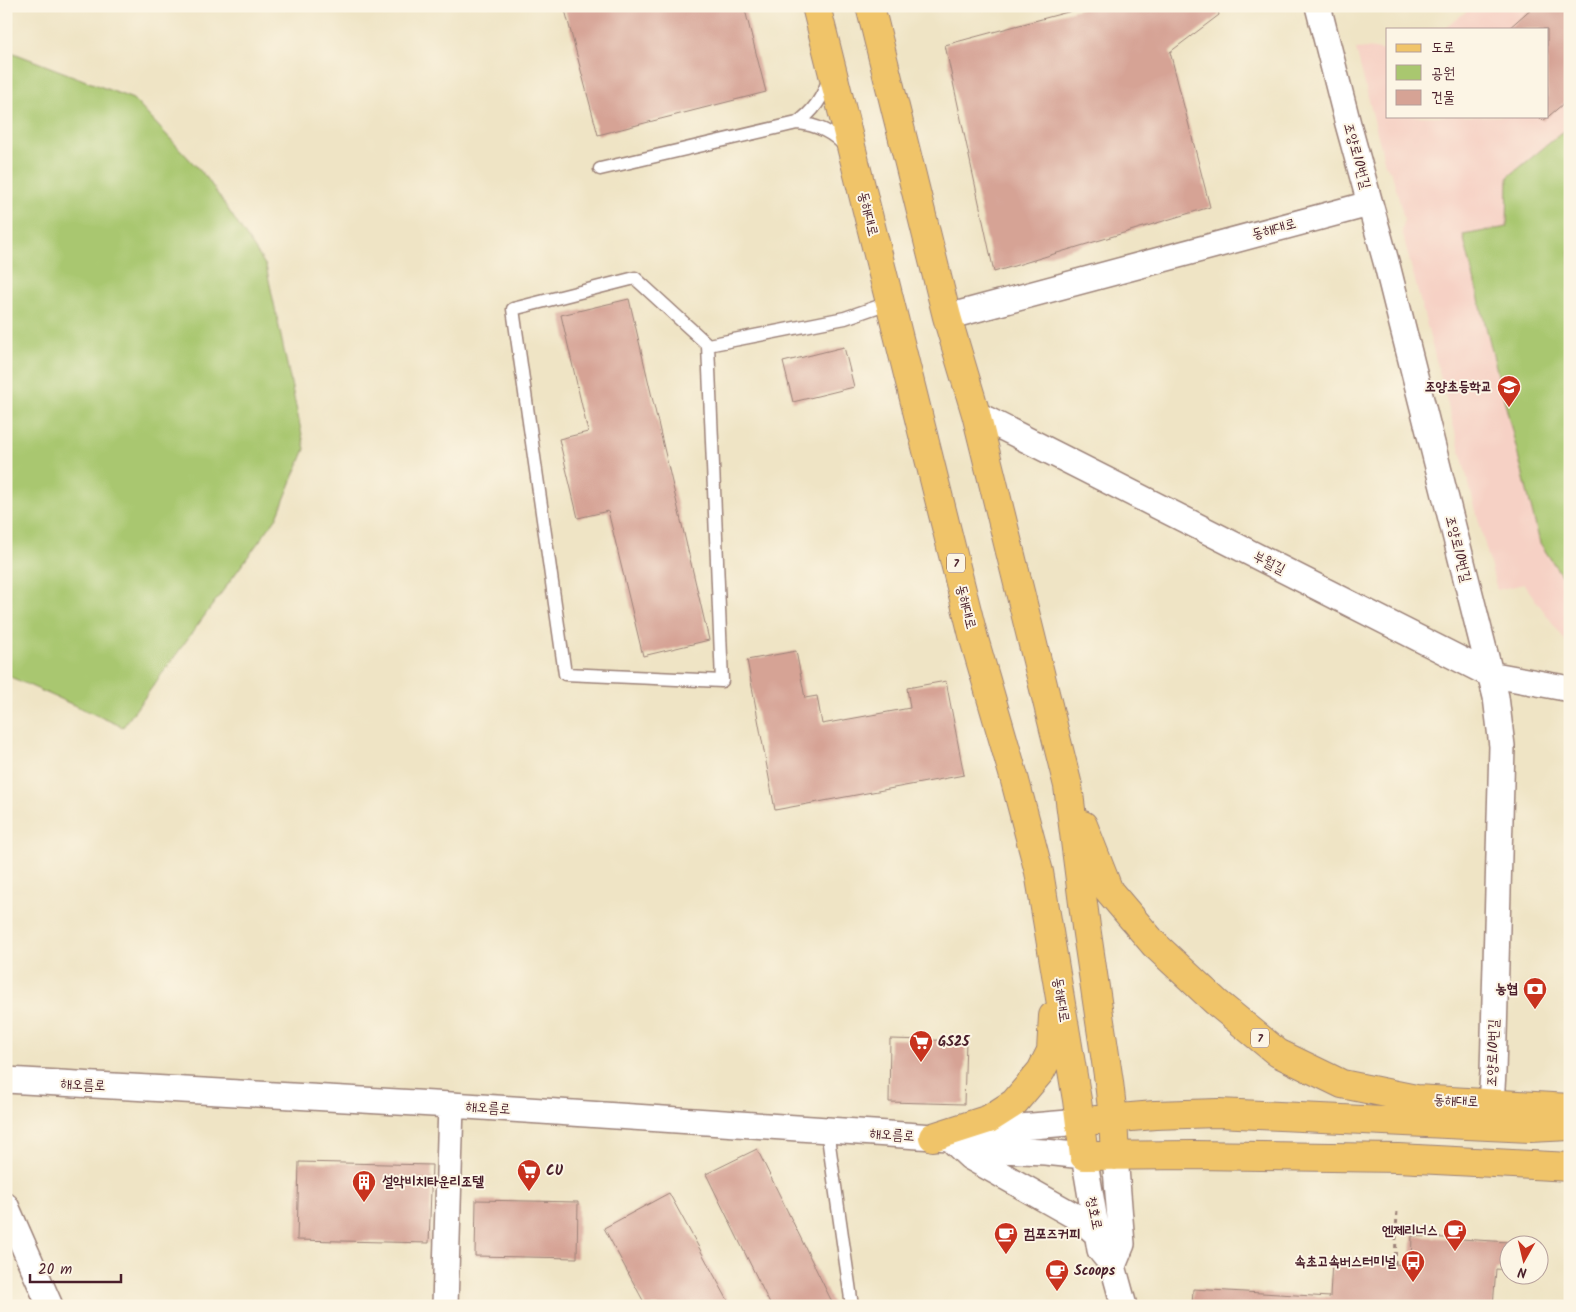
<svg xmlns="http://www.w3.org/2000/svg" width="1576" height="1312" font-family="Kalam,'Poor Story',sans-serif">
<rect width="100%" height="100%" fill="#fcf5e5"/>
<filter id="ink" filterUnits="userSpaceOnUse"><feTurbulence type="fractalNoise" baseFrequency=".02" numOctaves="2"/><feDisplacementMap in="SourceGraphic" scale="10" xChannelSelector="R" yChannelSelector="G"/><feConvolveMatrix kernelMatrix="1 2 1 2 8 2 1 2 1" color-interpolation-filters="sRGB"/></filter>
<filter id="wash" filterUnits="userSpaceOnUse"><feTurbulence type="fractalNoise" baseFrequency=".0096" numOctaves="4" result="noise"/><feDisplacementMap in="SourceGraphic" scale="20" xChannelSelector="R" yChannelSelector="G"/><feGaussianBlur stdDeviation="1.12" result="paint"/><feColorMatrix in="noise" values="0 0 0 0 0 0 0 0 0 0 0 0 0 0 0 0 0 1.4 0 .05"/><feComposite in="paint" operator="in"/></filter>
<g filter="url(#wash)">
<rect width="100%" height="100%" fill="#efe4c5"/>
<path fill="#f6d1c5" d="M1473 6H1570V647L1524 584 1497 590 1402 232 1404 219 1392 174 1385 164 1356 49 1368 48 1387 51V116H1547V29H1444Z"/>
<path fill="#a9c76f" stroke="#7a734d" d="M6 50 133 99 207 178 266 266 305 449 277 517 123 727 6 675Z
M1570 126V575L1565 581 1540 543 1463 235 1507 227 1508 177Z"/>
<g id="blocks">
<path fill="#d6a395" d="M564 6H744L766 92 598 135Z
M1090 6H1217L1219 15 1170 52 1210 207 994 272 945 45Z
M1534 6H1570V98L1543 121 1538 116H1547V29H1508Z
M629 299 709 640 643 656 608 511 578 518 559 439 588 432 561 315Z
M844 347 854 387 793 402 783 362Z
M796 651 805 698 817 696 822 724 910 708 907 688 946 681 964 775 775 810 747 660Z
M890 1039 966 1041 964 1104 889 1102Z
M757 1149 834 1306H771L706 1174Z
M299 1162 432 1165 429 1243 297 1240Z
M669 1193 731 1306H646L604 1228Z
M476 1200 578 1202 577 1258 475 1256Z
M1412 1236 1509 1242 1508 1270 1496 1269 1493 1306H1192L1193 1289 1330 1297 1332 1261 1411 1265Z"/>
</g>
</g>
<g filter="url(#ink)">
<use href="#blocks" fill-opacity="0" stroke="#9c8278" stroke-width="1"/>
<g fill="none" stroke-linecap="round" stroke-linejoin="round">
<g stroke="#9c8278" stroke-width="15">
<path id="service" d="M797 123C813 112 824 96 829 77
M600 169 797 123C815 124 835 133 846 148
M708 345 722 681 565 674 513 309 635 278 708 345 845 318 891 302
M827 1130 852 1306"/>
</g>
<g stroke="#9c8278" stroke-width="28">
<path id="minor" d="M1318 6 1348 124 1387 265 1496 697 1502 746 1493 1072 1491 1103
M947 317 1369 204
M976 414 1489 674 1570 689
M6 1080 451 1105 949 1138 969 1140 999 1150 1045 1152 1084 1156 1100 1250 1113 1266 1124 1306
M969 1140 997 1129 1080 1122
M955 1143 970 1157 1080 1219 1098 1235
M6 1206 50 1306
M1113 1266 1122 1244 1115 1156
M445 1306 451 1105"/>
</g>
<g stroke="#9c8278" stroke-width="30">
<path id="primary" d="M816 6 974 639 1014 777 1039 872 1077 1100 1084 1156 1193 1155 1398 1158 1570 1167
M870 6 947 317 976 414 1068 786 1086 927 1109 1082 1113 1118 1115 1156
M1083 825 1109 891 1154 944 1216 1002 1278 1053 1342 1084 1416 1099 1570 1108
M1096 1120 1155 1115 1218 1113 1530 1128 1570 1126
M933 1137 989 1119 1014 1103 1041 1071 1051 1051 1053 1016"/>
</g>
<path stroke="#9c8278" stroke-width="3" stroke-dasharray="4 4" stroke-linecap="butt" d="M1395 1264 1397 1209"/>
<use href="#service" stroke="#fff" stroke-width="12"/>
<use href="#minor" stroke="#fff" stroke-width="25"/>
<use href="#primary" stroke="#f0c469" stroke-width="28"/>
</g>
</g>
<defs>
<g id="school-pin" transform="scale(1.25)"><path d="M0 17L-7.5 6A9.5 9.5 0 1 1 7.5 6Z" fill="#c8321e" stroke="#fcf5e5"/><path d="M0-5L7-2L0 1L-7-2ZM-4 1L0 2.5L4 1V4Q0 6-4 4Z" fill="#fff"/></g>
<g id="bank-pin" transform="scale(1.25)"><path d="M0 17L-7.5 6A9.5 9.5 0 1 1 7.5 6Z" fill="#c8321e" stroke="#fcf5e5"/><path d="M-6-4H6V4H-6ZM0-2.3a2.3 2.3 0 1 0 0 4.6a2.3 2.3 0 1 0 0-4.6Z" fill="#fff"/></g>
<g id="supermarket-pin" transform="scale(1.25)"><path d="M0 17L-7.5 6A9.5 9.5 0 1 1 7.5 6Z" fill="#c8321e" stroke="#fcf5e5"/><path d="M-6-5.5h2.5l.6 2H6L4.5 2H-2.5L-4.4-4H-6ZM-1.5 3.2a1.3 1.3 0 1 0 .1 0ZM3 3.2a1.3 1.3 0 1 0 .1 0Z" fill="#fff"/></g>
<g id="building-pin" transform="scale(1.25)"><path d="M0 17L-7.5 6A9.5 9.5 0 1 1 7.5 6Z" fill="#c8321e" stroke="#fcf5e5"/><path d="M-4-6H4V6H1V3H-1V6H-4ZM-2.5-4.3h1.7v1.8h-1.7ZM.8-4.3h1.7v1.8H.8ZM-2.5-1h1.7V.8h-1.7ZM.8-1h1.7V.8H.8Z" fill="#fff"/></g>
<g id="cafe-pin" transform="scale(1.25)"><path d="M0 17L-7.5 6A9.5 9.5 0 1 1 7.5 6Z" fill="#c8321e" stroke="#fcf5e5"/><path d="M-5.5-4.5H6V0H3Q3 3.5 0 3.5H-2.5Q-5.5 3.5-5.5 0ZM3-3.2v2h1.7v-2ZM-6 4.5H4V6H-6Z" fill="#fff"/></g>
<g id="bus-pin" transform="scale(1.25)"><path d="M0 17L-7.5 6A9.5 9.5 0 1 1 7.5 6Z" fill="#c8321e" stroke="#fcf5e5"/><path d="M-5-6H5V4H4V6H2V4H-2V6H-4V4H-5ZM-3.5-4V0h7V-4ZM-3.5 1.2v1.5H-2V1.2ZM2 1.2v1.5H3.5V1.2Z" fill="#fff"/></g>
</defs>
<g fill-rule="evenodd">
<use href="#school-pin" x="1509" y="387"/>
<use href="#bank-pin" x="1535" y="989"/>
<use href="#supermarket-pin" x="921" y="1042"/>
<use href="#supermarket-pin" x="529" y="1171"/>
<use href="#building-pin" x="364" y="1182"/>
<use href="#cafe-pin" x="1455" y="1231"/>
<use href="#cafe-pin" x="1006" y="1234"/>
<use href="#bus-pin" x="1413" y="1262"/>
<use href="#cafe-pin" x="1057" y="1271"/>
</g>
<g text-anchor="middle" dominant-baseline="central" stroke-width="4" stroke-linejoin="round" paint-order="stroke">
<g fill="#fcf5e5" stroke="#7f5f63" stroke-width="1">
<rect x="947" y="553.5" width="18" height="19" rx="4"/>
<rect x="1251" y="1028.5" width="18" height="19" rx="4"/>
</g>
<g font-size="12" font-weight="bold" fill="#4a1f2b">
<text x="956" y="563">7</text>
<text x="1260" y="1038">7</text>
</g>
<g font-size="14" fill="#4a1f2b" stroke="#fcf5e5">
<text transform="translate(1357 156) rotate(75)">조양로10번길</text>
<text transform="translate(868 214) rotate(76)">동해대로</text>
<text transform="translate(1274 229) rotate(-15)">동해대로</text>
<text transform="translate(1458 549) rotate(76)">조양로10번길</text>
<text transform="translate(1269 563) rotate(27)">부월길</text>
<text transform="translate(966 607) rotate(76)">동해대로</text>
<text transform="translate(1061 1000) rotate(81)">동해대로</text>
<text transform="translate(1493 1053) rotate(-88)">조양로10번길</text>
<text transform="translate(83 1085) rotate(3)">해오름로</text>
<text transform="translate(1456 1101) rotate(3)">동해대로</text>
<text transform="translate(488 1108) rotate(4)">해오름로</text>
<text transform="translate(892 1135) rotate(4)">해오름로</text>
<text transform="translate(1094 1213) rotate(79)">청호로</text>
</g>
<g font-size="14" font-weight="bold" fill="#4a1f2b" stroke="#fcf5e5" text-anchor="start">
<text x="1492" y="387" text-anchor="end">조양초등학교</text>
<text x="1518" y="989" text-anchor="end">농협</text>
<text x="938" y="1042">GS25</text>
<text x="546" y="1171">CU</text>
<text x="382" y="1182">설악비치타운리조텔</text>
<text x="1438" y="1231" text-anchor="end">엔제리너스</text>
<text x="1024" y="1234">컴포즈커피</text>
<text x="1396" y="1262" text-anchor="end">속초고속버스터미널</text>
<text x="1074" y="1271">Scoops</text>
</g>
</g>
<rect width="1576" height="1312" fill="none" stroke="#fcf5e5" stroke-width="25"/>
<rect x="1386" y="28" width="162" height="90" fill="#fcf5e5" stroke="#b59f9b"/>
<rect x="1396" y="44" width="25" height="8" fill="#f0c469" stroke="#b59f9b"/>
<text x="1431" y="52" font-size="15" fill="#4a1f2b">도로</text>
<rect x="1396" y="65" width="25" height="15" fill="#a9c76f" stroke="#b59f9b"/>
<text x="1431" y="78" font-size="15" fill="#4a1f2b">공원</text>
<rect x="1396" y="90" width="25" height="15" fill="#d6a395" stroke="#b59f9b"/>
<text x="1431" y="102" font-size="15" fill="#4a1f2b">건물</text>
<g transform="translate(1524 1260) rotate(188)"><circle r="24" fill="#fcf5e5" stroke="#b59f9b"/>
<path d="M0-4L9 19L0 12L-9 19Z" fill="#c8321e"/>
<text y="-8" font-size="14" font-weight="bold" text-anchor="middle" fill="#4a1f2b">N</text>
</g>
<path d="M30 1274v8h91v-8" fill="none" stroke="#4a1f2b" stroke-width="2.5"/>
<text x="38" y="1274" font-size="15" fill="#4a1f2b" stroke="#fcf5e5" stroke-width="4" paint-order="stroke">20 m</text>
</svg>
